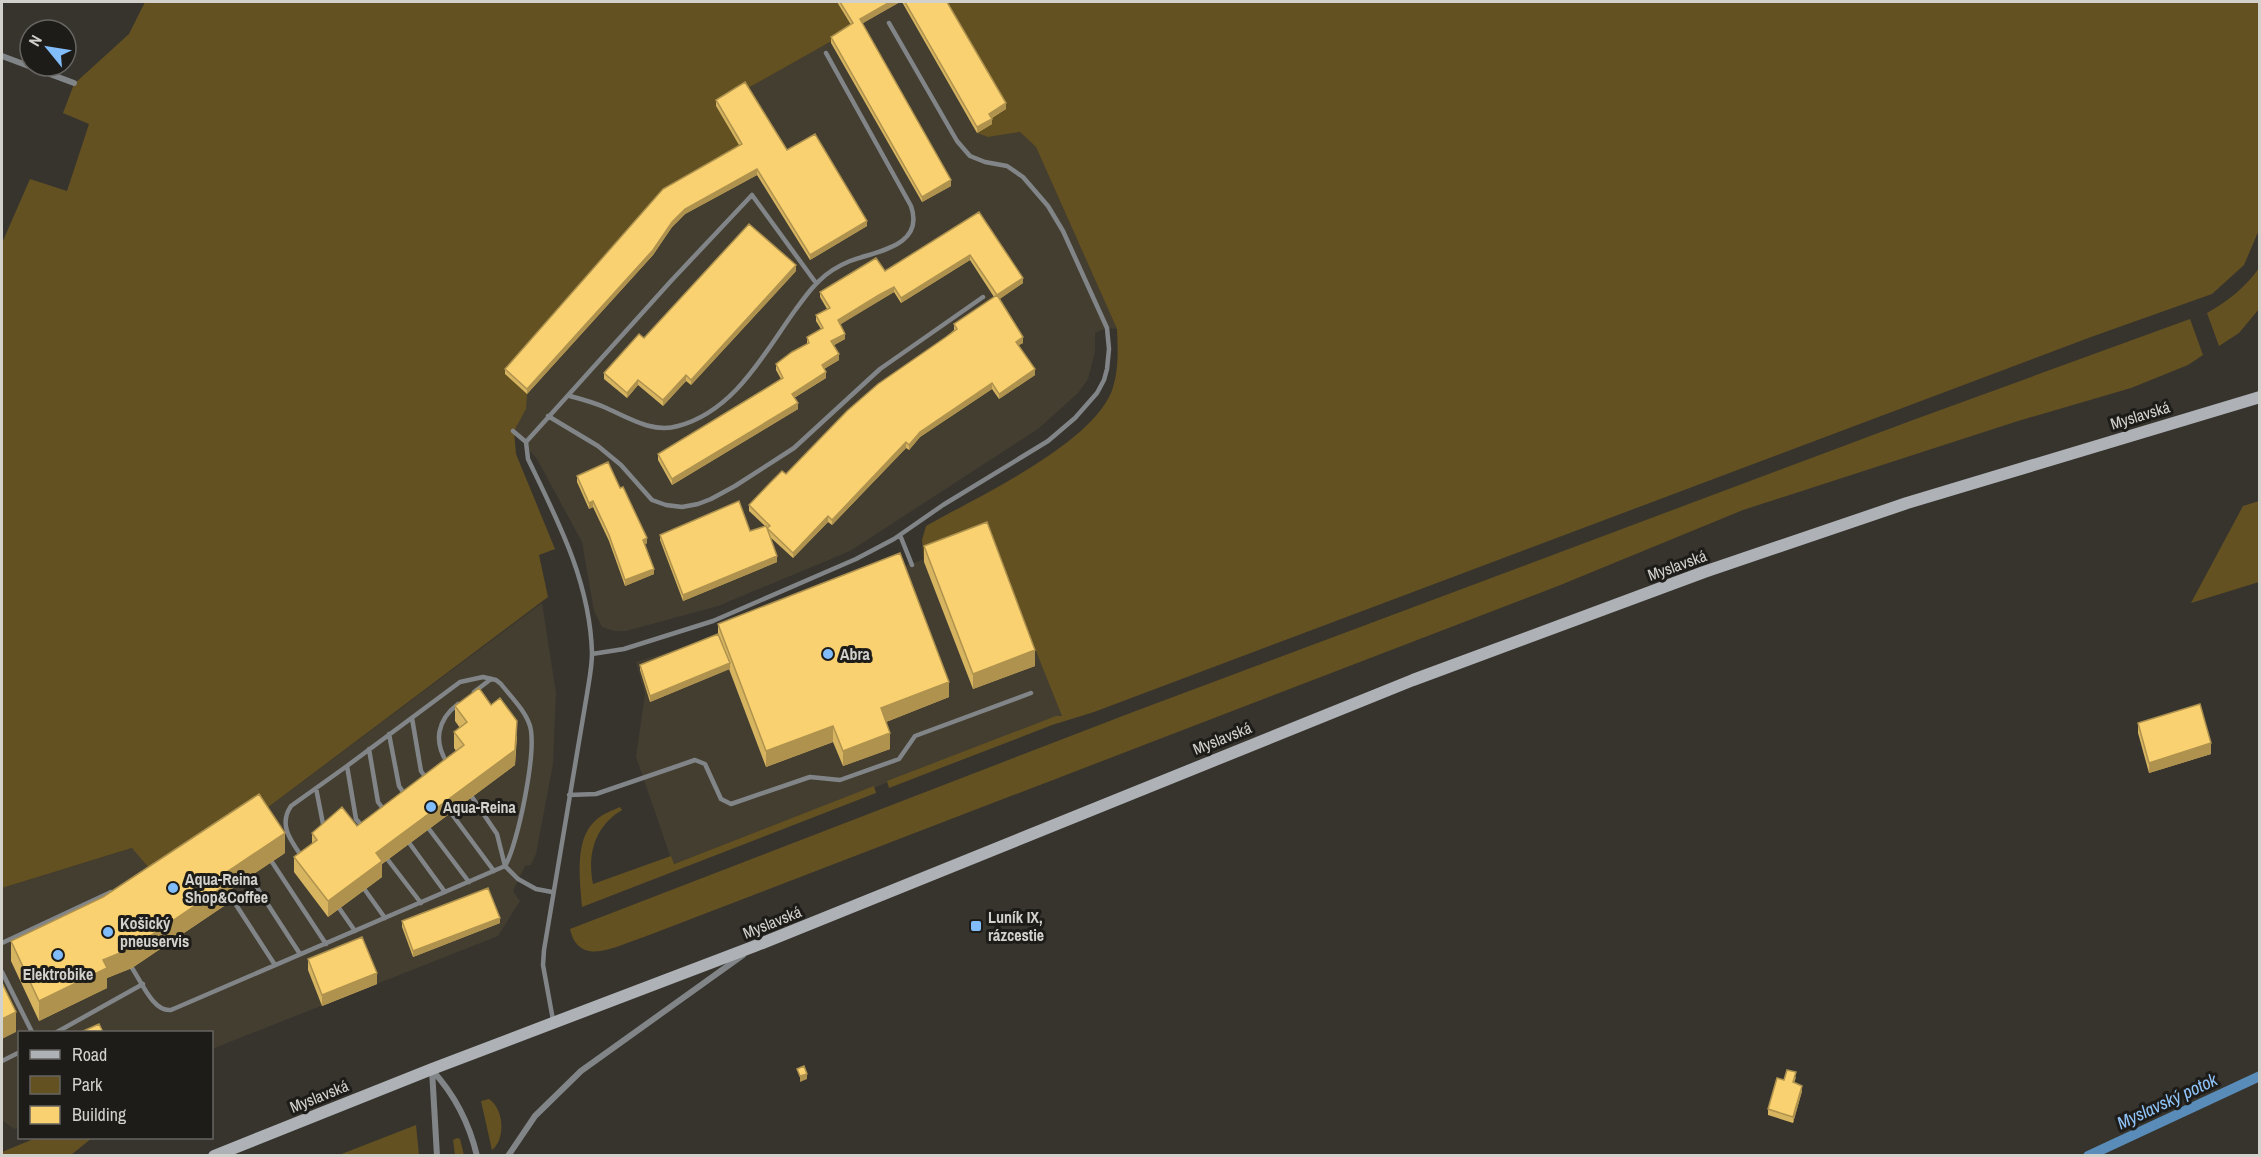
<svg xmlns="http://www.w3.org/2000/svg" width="2261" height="1157" font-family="'Archivo Narrow',sans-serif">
<rect width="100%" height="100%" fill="#37342e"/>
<path fill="#443e31" d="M837 2H943L1006 109 988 137 1020 132 1036 147 1117 329 1107 328 1095 333V352L1088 379 1078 393 1038 429 850 551 718 606 626 631H614L602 627 594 611 582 542 537 459 513 431 526 409V349L723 118 716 106 853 29Z
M990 534 1062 716 673 864 636 757 645 694 636 662 717 637Z
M542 603 556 693 553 764 536 854 531 865 525 866 513 891 520 901 498 936 212 1049V1032H20L19 1127 14 1129 2 1120V888L133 848 158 880 259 814Z"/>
<path fill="#645121" d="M145 2H837L853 29 716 106 742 149 726 159 527 394 526 409 514 431 516 454 555 549 539 555 548 597 259 814 159 880 132 848 2 888V243L30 179 67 191 89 124 63 113 74 84 129 34Z
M943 2H2259V230L2244 265 2212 294 2091 337 1094 712 1052 725 889 788 887 781 1056 716H1062L989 534 924 562 922 540 926 526C977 497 1088 446 1111 393 1119 373 1118 350 1117 329L1036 147 1020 132 988 137 977 133 989 119 1006 109Z
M2259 268V309L2239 333 2219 346 2207 313C2228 301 2245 288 2259 268Z
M2190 319 2203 355 2188 365 2131 388 2018 421 1743 510 1558 586 644 937C618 945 579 969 570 929L1133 712 1913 420Z
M2259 501V582L2191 603 2243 506Z
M874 786 876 793 582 907C580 881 574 840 595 821 602 814 611 811 620 807L622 810C595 826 587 854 593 884L671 856 674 864Z
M489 1099C504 1109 506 1139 492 1150L481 1101Z
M416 1125 419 1155H339L411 1127Z
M36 1138H92L71 1155H2V1152Z
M457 1138 460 1139 464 1155H455L453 1140Z"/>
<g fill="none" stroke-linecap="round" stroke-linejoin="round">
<path stroke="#598cb8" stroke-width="10" d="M2088 1156 2260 1076"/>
<path stroke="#828588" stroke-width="4.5" d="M570 396C581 399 593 402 604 407 627 417 653 434 678 426 735 411 764 353 796 309 803 300 810 289 819 281 828 272 838 266 850 261 877 251 925 246 911 206L826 53
M548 416 598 446 621 465 652 500 666 505 682 507 698 504 711 499 735 486 794 448 880 369 983 297
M513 431 526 442 528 459C558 521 590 582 592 653 592 667 589 681 587 694L544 950 543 965 553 1020
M526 442 671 281 752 195 816 283
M900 535 912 565
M592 654 624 649 713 621 856 559 894 539 943 505 1048 441 1075 418 1097 393 1104 380 1107 369 1109 349 1107 328 1063 231 1048 206 1023 177 1007 166 985 162 970 156 957 141 889 23
M474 692 491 679
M412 718 421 771 426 778
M389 734 399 786 405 795
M369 749 378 802 384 810
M448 764C433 742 437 720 458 704
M316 788 324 829
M569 795 596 794 695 760 705 764 721 799 731 804 810 777 840 780 899 759 915 736 1031 693
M472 797 497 834 505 866 518 879 536 889 552 892
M451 813 494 871
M429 829 469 882
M410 844 445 892
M302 857C291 841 278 825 291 806L347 766
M388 860 421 903
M272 862 326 944
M250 877 300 954
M365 890 385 918
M227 891 275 965
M339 908 355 931
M2 943 111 892
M132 968C141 981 153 1012 171 1010L505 866C518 844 537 751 530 726 525 710 511 697 501 684L496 680 483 677 460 682 347 766 356 819 363 827
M2 972 32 1032
M57 1032 143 984
M2 1061 20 1052"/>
<path stroke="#828588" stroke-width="6" d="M2 56 74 83
M432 1070C455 1095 469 1122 477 1156
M432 1070 437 1156
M508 1156 535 1116 581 1071 743 955"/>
<path stroke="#aeb2b7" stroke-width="12" d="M214 1156 432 1069 755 946 1413 680 1704 572 1907 503 2260 397"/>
</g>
<path fill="#d6b460" d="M837 2H900L862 23 951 186 922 202 831 43V37L851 25Z
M902 2H947L1006 109 992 118V124L977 133Z
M716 100 787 150 867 226 810 260 757 175 685 214 672 227 653 255 527 394 505 374V369L739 145 716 106Z
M979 212 1023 283 999 299 1023 343 1018 345 1035 375 999 399 992 389 920 437 909 450 906 448 832 525 828 522 793 558 770 537 777 562 683 601 660 540V535L750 531 765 526 749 511V505L954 330V324L994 297 970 260 901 303 894 292 840 324 845 339 834 345 839 360 824 369 826 378 794 398 798 409 672 485 658 460V454L781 379 776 370V364L807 344V337L821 329 816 321V315L827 309 820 297V292L885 271Z
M796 271 691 385 686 381 663 406 638 385 627 398 604 379V373L644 338Z
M577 476 620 488 647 543 644 545 654 574 625 586 609 541 593 507 589 509 577 482Z
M924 546 1035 666 973 689 924 562Z
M718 624 949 697 886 722 890 749 843 766 833 742 766 767 729 669 650 702 640 670V665L718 634Z
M491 705 517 737 515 765 382 864V877L328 917 294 872V857L312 844V833L357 826 456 751 454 748V732L460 728 455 721V706Z
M2138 723 2211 754 2149 773 2138 733Z
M285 853 224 894V906L132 968 107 978V988L39 1021 11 961V941Z
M402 921 500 923 413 957 402 927Z
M308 959 377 984 322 1006 308 970Z
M1796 1077 1794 1083 1802 1091 1793 1123 1768 1115V1109L1784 1080Z"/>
<path fill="#ae924e" d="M890 2H900L860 25V19Z
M1006 103V109L989 119V114Z
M992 119V124L977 133V127Z
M757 169V175L685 214 672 227 653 255 527 394V389L672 222 685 209Z
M951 180V186L922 202V197Z
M867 221V226L810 260V255Z
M970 255V260L901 303V298Z
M796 265V271L691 385V380Z
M1023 278V283L997 301V295Z
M894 287V292L838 326V320Z
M845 334V339L831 347V341Z
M1023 337V343L1016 347V342Z
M839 354V360L822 370V365Z
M1035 369V375L999 399V394Z
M826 372V378L792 399V394Z
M686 375V381L663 406V400Z
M638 380V385L627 398V393Z
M992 383V389L920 437 909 450V445L920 432Z
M798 403V409L672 485V479Z
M906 442V448L832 525V520Z
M593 501V507L589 509V503Z
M828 516V522L793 558V553Z
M647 538V543L643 546V540Z
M777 556V562L683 601V595Z
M654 569V574L625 586V580Z
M1035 650V666L973 689V674Z
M730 663V669L650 702V696Z
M949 682V697L881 724V708Z
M517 721 515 765 382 864V877L328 917V901L376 853Z
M833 726V742L766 767V751Z
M890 733V749L843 766V751Z
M2211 743V754L2149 773V763Z
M285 833V853L224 894V906L132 968 107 978V988L39 1021V1001L103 960 218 878Z
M500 918V923L413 957V951Z
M377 973V984L322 1006V995Z
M16 1012V1032L2 1039V1019Z
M807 1074V1079L800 1082V1076Z
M1802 1086V1091L1793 1123V1117Z"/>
<path fill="#f9d170" stroke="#ae924e" stroke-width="1.5" d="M840 2H890L860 19 951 180 922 197 831 37 853 23Z
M905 2H947L1006 103 989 114 992 119 977 127Z
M745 82 787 150 815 134 867 221 810 255 757 169 685 209 672 222 653 250 527 389 505 369 663 189 742 144 716 100Z
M979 212 1023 278 997 295 970 255 901 298 894 287 879 295 838 320 845 334 831 341 839 354 822 365 826 372 792 394 798 403 672 479 658 454 783 378 776 364 792 352 809 343 807 337 823 328 816 315 830 308 820 292 876 258 885 271Z
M749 224 796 265 691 380 686 375 663 400 638 380 627 393 604 373 639 334 644 338Z
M997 295 1023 337 1016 342 1035 369 999 394 992 383 920 432 909 445 906 442 832 520 828 516 793 553 767 528 777 556 683 595 660 535 739 501 750 531 766 526 767 528 770 526 749 505 770 483 782 471 786 474 847 411 878 384 946 337 957 329 954 324Z
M608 462 620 488 623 487 647 538 643 540 654 569 625 580 609 535 593 501 589 503 577 476Z
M987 522 1035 650 973 674 924 546Z
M900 553 949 682 881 708 890 733 843 751 833 726 766 751 718 624Z
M718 634 730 663 650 696 640 665Z
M479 688 491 705 500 698 517 721 515 750 376 853 382 861 328 901 294 857 317 840 312 833 342 807 357 826 464 745 454 732 467 722 455 706Z
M2200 704 2211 743 2149 763 2138 723Z
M259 794 285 833 218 878 224 886 132 948 103 960 107 968 39 1001 11 941 103 897Z
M488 888 500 918 413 951 402 921Z
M362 937 377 973 322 995 308 959Z
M2 983 16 1012 2 1019Z
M99 1024 103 1032H81Z
M804 1066 807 1074 800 1076 797 1069Z
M1787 1070 1796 1072 1793 1082 1802 1086 1793 1117 1768 1109 1777 1078 1784 1080Z"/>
<g fill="#80bdfa" stroke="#1d1c19" stroke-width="2">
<circle cx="828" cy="654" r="6"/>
<circle cx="431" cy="807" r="6"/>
<circle cx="173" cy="888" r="6"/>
<rect x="970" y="920" width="12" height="12" rx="3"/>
<circle cx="108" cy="932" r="6"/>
<circle cx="58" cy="955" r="6"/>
</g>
<g text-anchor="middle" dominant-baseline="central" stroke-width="6" stroke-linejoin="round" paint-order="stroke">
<g font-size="16" fill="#d3d1cc" stroke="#1d1c19">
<text transform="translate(2140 415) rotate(-17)">Myslavská</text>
<text transform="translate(1677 565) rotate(-20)">Myslavská</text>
<text transform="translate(1222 738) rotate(-22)">Myslavská</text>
<text transform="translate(772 922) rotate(-22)">Myslavská</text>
<text transform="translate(319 1096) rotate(-22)">Myslavská</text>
</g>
<g font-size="16" font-weight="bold" fill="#d3d1cc" stroke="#1d1c19" text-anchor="start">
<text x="840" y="654">Abra</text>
<text x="443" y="807">Aqua-Reina</text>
<text x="185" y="879">Aqua-Reina<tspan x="185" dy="18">Shop&amp;Coffee</tspan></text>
<text x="988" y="917">Luník IX,<tspan x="988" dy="18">rázcestie</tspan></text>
<text x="120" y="923">Košický<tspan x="120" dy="18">pneuservis</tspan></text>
<text x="58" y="974" text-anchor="middle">Elektrobike</text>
</g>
<g font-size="18" font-style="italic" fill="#90c4f9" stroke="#1d1c19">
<text transform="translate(2167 1101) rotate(-25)">Myslavský potok</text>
</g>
</g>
<rect width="2261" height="1157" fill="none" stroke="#d3d1cc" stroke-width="6"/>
<rect x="18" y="1031" width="195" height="108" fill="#1d1c19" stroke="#666461" stroke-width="1.5"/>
<rect x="30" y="1050" width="30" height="9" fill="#aeb2b7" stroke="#666461" stroke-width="1.5"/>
<text x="72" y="1061" font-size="18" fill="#d3d1cc">Road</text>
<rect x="30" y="1076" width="30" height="18" fill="#645121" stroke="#666461" stroke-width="1.5"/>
<text x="72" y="1091" font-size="18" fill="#d3d1cc">Park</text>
<rect x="30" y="1106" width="30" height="18" fill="#f9d170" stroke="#666461" stroke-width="1.5"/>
<text x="72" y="1121" font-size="18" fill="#d3d1cc">Building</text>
<g transform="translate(48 48) rotate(300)"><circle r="28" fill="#1d1c19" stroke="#666461" stroke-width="1.5"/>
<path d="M0-4.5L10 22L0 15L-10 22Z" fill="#80bdfa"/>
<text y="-9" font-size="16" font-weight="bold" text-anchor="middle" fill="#d3d1cc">N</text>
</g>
</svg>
